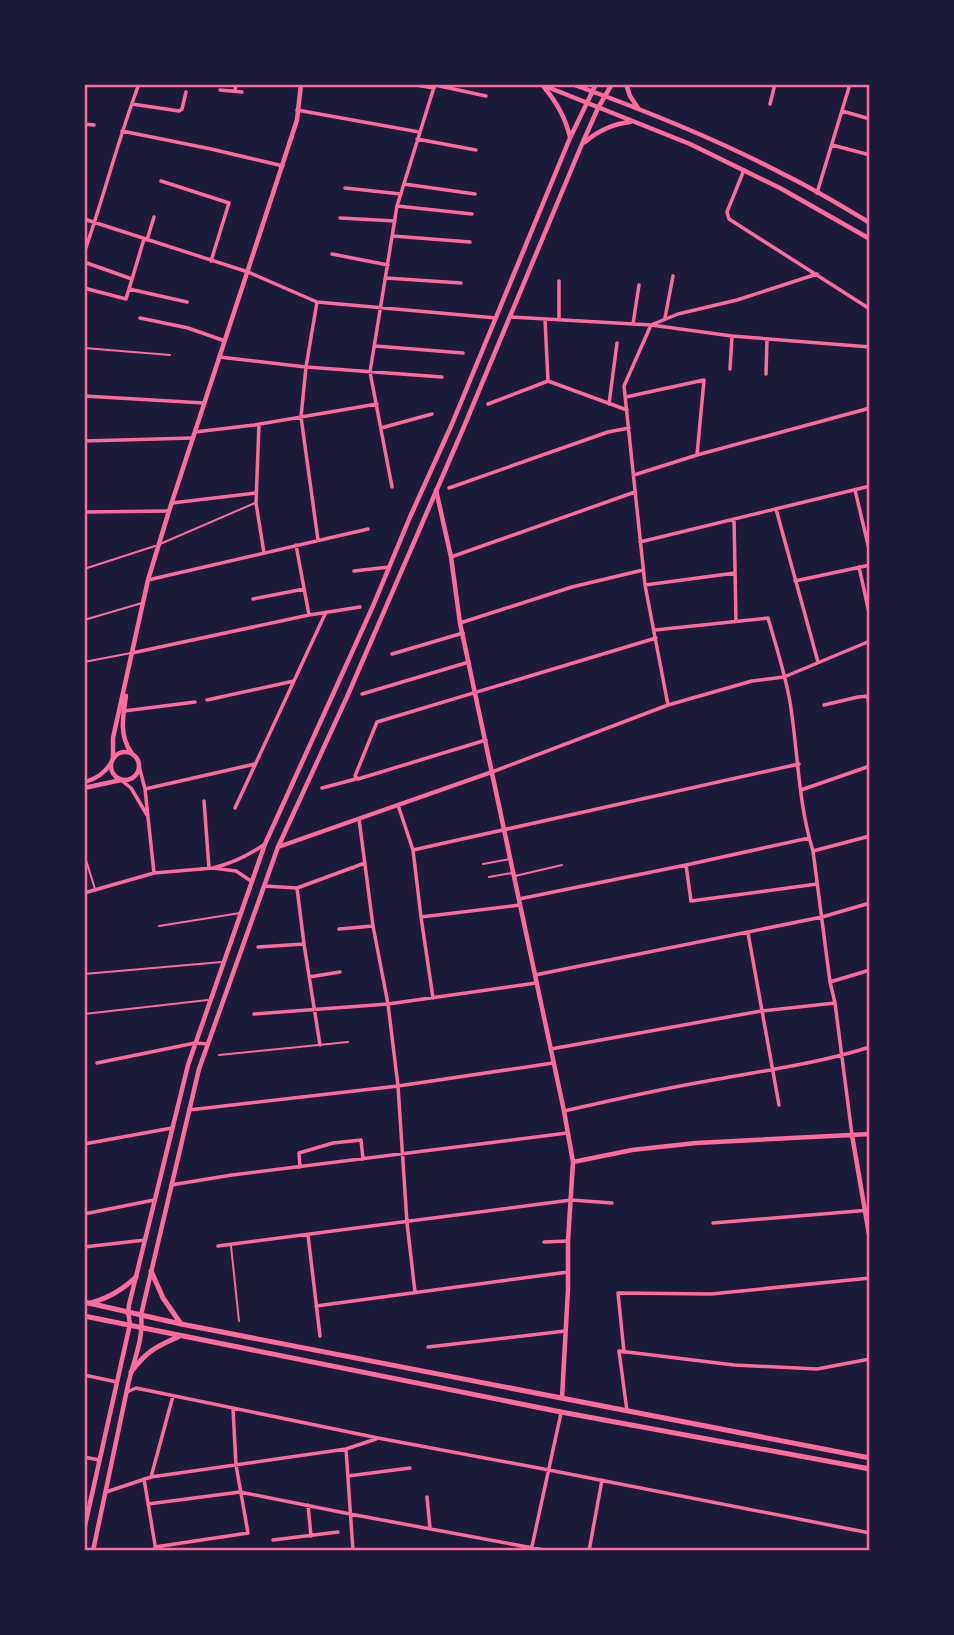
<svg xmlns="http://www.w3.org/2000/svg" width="954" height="1635" font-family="'Public Sans',sans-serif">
<rect width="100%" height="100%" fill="#1b1b3a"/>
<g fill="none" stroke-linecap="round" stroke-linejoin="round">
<path stroke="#ff6b9d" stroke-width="2" d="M84 348 170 355
M160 544 255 503
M84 569 155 546
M84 620 142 603
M84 662 131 653
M84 854 95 889
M483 864 510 859
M515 876 562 865
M489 877 512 873
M159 926 240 913
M84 974 222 962
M84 1014 208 1000
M219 1055 348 1042
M231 1246 239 1321"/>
<path stroke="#ff6b9d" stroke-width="3.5" d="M410 84 434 88
M435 85 486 96
M220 90 242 92
M235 91 236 84
M132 104 179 111 182 109 186 92
M770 104 775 84
M297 110 419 132
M842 111 870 119
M84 124 94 125
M122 131 211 149 283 166
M417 139 476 150
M832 145 870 155
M744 170 727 212 729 219 870 309
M161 181 229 203 211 261
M404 184 475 194
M345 188 401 194
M817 193 850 84
M397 206 472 214
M340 218 395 221
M84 219 248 272 317 302 496 318
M393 236 470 242
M147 240 154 217
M84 253C104 197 118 139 139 84
M332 254 388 265
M84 262 132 279
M386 278 461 283
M559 281V320
M84 288 126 299 144 239
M129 289 187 302
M317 302 306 367 301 417 318 540
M511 317 651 325 732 336 870 347
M140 318 188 328 225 341
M665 318 673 276
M545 319 548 381 627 410
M633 324 639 285
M375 346 463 353
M219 357 306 367 442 377
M730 369 732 336
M766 374 767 339
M84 396 204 403
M626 397 704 380 697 455
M488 404 548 381
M609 404 617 343
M259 424 256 503 264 553
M381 428 432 414
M195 432 254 425 377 404
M84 441 193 438
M634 475 697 455 870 408
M392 487 370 372 397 206 435 84
M449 488 608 432 629 428
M855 490 870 553
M172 503 256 493
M776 509 818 662
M84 512 169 511
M734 519 736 621
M640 542 870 486
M296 545 309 615
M451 557 635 492
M859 567 870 617
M354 571 389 567
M148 580 368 529
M795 581 870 565
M645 585 735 573
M253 599 304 589
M460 623 572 587 643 570
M655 630 768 618C776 646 785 673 790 702 798 751 798 803 813 851L830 982 835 1003 852 1135
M132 653 309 615 360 607
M392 654 463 633
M362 694 469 662
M868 697 870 716
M207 700 294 681
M668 705 645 585 624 386 651 325 678 314 737 300 817 274
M824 705 858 697 870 696
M124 711 195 702
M486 740 358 779 355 776 377 722 656 638
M139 766 145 789 154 873
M492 772 668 705 752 681 784 677 870 641
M121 780 131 788 147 815
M322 788 356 779
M145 789 255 764
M801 790 870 766
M204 801 209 868
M398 805 413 850 421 917 433 998
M235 808 326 612
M359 819 373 926 388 1004 398 1086 407 1223 415 1292
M413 850 799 764
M813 851 870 836
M686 865 691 901 817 884
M251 881 236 871 213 868C233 863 248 856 265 844
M264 886 297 888 365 863
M297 888 304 944 320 1045
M84 893 154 873 213 868
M519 899 686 865 809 838
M421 917 520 905
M339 929 373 926
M748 933 779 1105
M258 947 304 944
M535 975 822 917 870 903
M309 977 340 972
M830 982 870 970
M254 1014 388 1004 536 983
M551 1049 761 1011 835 1003
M97 1063 195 1043 208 1044
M189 1110 398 1086 553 1063
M564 1111C608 1101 652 1091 696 1083 754 1072 813 1065 870 1047
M84 1144 172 1128
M300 1167 299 1153 333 1143 361 1140 363 1159
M171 1185 232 1175 567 1133
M84 1214 154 1200
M713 1223 870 1210
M308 1235 320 1336
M544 1242 568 1241
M218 1246 571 1200 612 1203
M84 1247 145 1240
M316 1306 568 1272
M428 1347 565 1331
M624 1352 618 1293 711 1294 870 1278
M84 1375 117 1382
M127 1392 136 1388 378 1438 549 1470 870 1533
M627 1411 619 1351 734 1365 817 1369 870 1359
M346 1449 353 1551
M84 1457 99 1460
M348 1476 410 1468
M151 1477 173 1396
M144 1479 156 1551
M106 1492 151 1477 346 1449 376 1439
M427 1497 430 1528
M148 1504 240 1492 350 1514 549 1551
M308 1505 311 1536
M273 1540 338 1532
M155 1547 248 1533 236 1465 233 1409
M531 1551 561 1413
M589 1551 602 1480"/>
<path stroke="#ff6b9d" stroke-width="4.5" d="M436 490 451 557 460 623 564 1111 573 1162 568 1241V1289L562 1398
M126 696C123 716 119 735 131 752
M111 766a14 14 0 1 1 28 0a14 14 0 1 1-28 0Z
M113 759V738L148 580 169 511 297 120 301 84
M84 782C96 779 104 774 111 763
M84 788 121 780
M278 847 492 772
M852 1135 870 1240
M573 1162 632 1150 696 1143 870 1134"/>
<path stroke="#ff6b9d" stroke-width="4.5" d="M540 84 690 144 780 188 870 239
M572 84C644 110 717 139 785 175 814 189 842 206 870 223
M626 84 630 96 638 108
M544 87C557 103 565 117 570 137
M585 142C599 130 612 124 630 122
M84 1530 130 1324 128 1312 129 1305 188 1065 265 844 373 606 410 517 452 424 570 138 596 84
M93 1551C105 1496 116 1440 128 1385 133 1362 144 1339 141 1315L199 1069 278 847 347 697 463 429 582 144 598 108 612 84"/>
<path stroke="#ff6b9d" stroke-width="5" d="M151 1271 163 1298 181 1324
M84 1302 181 1324 870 1458
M91 1303C110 1297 122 1290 136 1277
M84 1316 561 1412 870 1469
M131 1372C146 1352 155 1347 178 1337"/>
</g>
<rect width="954" height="1635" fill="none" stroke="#1b1b3a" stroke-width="172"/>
<rect x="86" y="86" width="782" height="1463" fill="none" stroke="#ff6b9d" stroke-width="2.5"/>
</svg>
